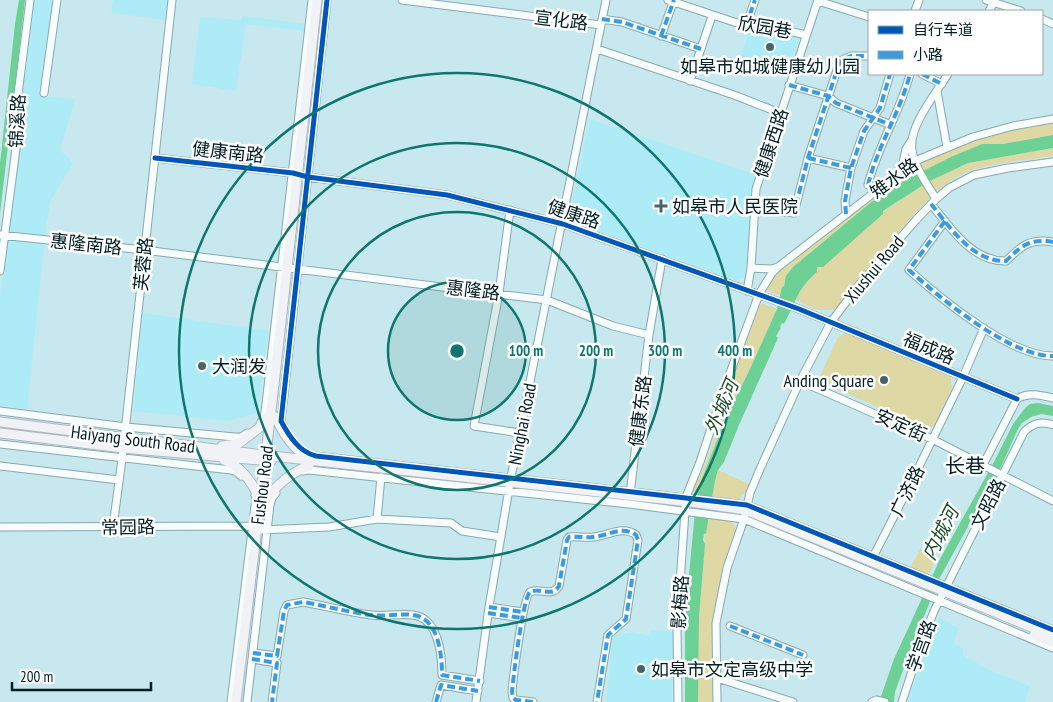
<svg xmlns="http://www.w3.org/2000/svg" width="1053" height="702" font-family="'PT Sans Narrow','Noto Sans SC',sans-serif">
<rect width="100%" height="100%" fill="#c7e8ee"/>
<path fill="#adecf7" d="M33 0H54L42 96 75 99 60 150 73 163 50 202 45 235 27 409 0 406V300L20 140 19 124Z
M113 0H168L165 20 111 13Z
M242 16 306 24 305 31 246 24 236 91 192 84 200 17 241 20Z
M766 27 800 36 788 71 785 72 740 58 749 29 757 31Z
M590 119 757 175 752 196 747 273 745 278 737 281 572 222 569 216Z
M143 313 269 331 257 413 227 421 133 411Z
M939 617 958 628 954 643 963 649V655L987 669 1030 686 1025 702H908L923 657Z
M651 630 673 631 672 702H606L613 636 619 634 633 632 650 636Z"/>
<path fill="#ddd8a4" d="M1053 122V135L1003 144H982L953 156 913 176 869 204 793 267 786 276 781 295 769 292 767 289 768 284 777 272 813 240 910 167 955 146 986 136Z
M1053 148V156C1026 160 996 162 970 171 942 181 925 203 906 224 882 252 859 281 836 310H818L796 300C801 288 807 281 817 272V267L823 266 883 214V212L928 182 968 163Z
M762 303 777 309 750 369 728 413 697 491H693L707 460 755 311Z
M846 333 951 377 952 389 935 425 931 428H926L823 383 820 376 838 337Z
M718 470 749 484 745 493 737 501 712 496Z
M711 517 731 521 737 528V533L718 593 715 613 716 702H698L699 617 705 544C703 539 706 522 711 517Z
M921 548 937 557 928 576 910 568Z"/>
<path fill="#6dd195" d="M19 0H25L0 214V164L15 24Z
M1053 135V148L968 163 928 182 883 211V214L823 267H817V272C797 289 796 302 784 324L782 323 780 327 781 328 776 336 778 338 739 425 724 462 718 470 715 481 706 533 704 534 703 540 705 544 699 617 698 702H685V616L697 491 728 413 750 369 777 309 782 287 784 286 786 276 793 267 869 204 888 190 913 176 953 156 982 144H1003Z
M1038 403 1053 406V416L1041 414 1031 417 1022 423 1018 429 1001 467 939 579 909 654 895 692 894 702H876H879L894 659 940 559 994 462 1013 424 1025 408 1030 404Z"/>
<g fill="none" stroke-linecap="round" stroke-linejoin="round">
<g stroke="#8aa8ad" stroke-width="9">
<path id="minor" d="M402 0 601 25
M668 0 752 28 763 25 806 35
M986 0 1021 11
M818 1 869 17
M915 11 919 0
M989 11 995 0
M602 19 622 22 701 49
M1042 19 1053 24
M746 26 755 0
M661 36 674 0
M597 49 734 95 780 113
M922 74 942 84
M690 81 712 16
M789 85 828 96 836 103 891 125
M937 91 947 147
M44 93 57 0
M155 158 293 173 308 177 447 195 563 224 799 309 1017 399
M808 158 851 168
M901 171 906 149 911 141
M868 185C877 147 900 113 910 74
M936 199C927 184 914 166 912 150 908 127 936 93 948 74
M931 204C950 227 972 262 1006 261 1021 246 1030 238 1053 242
M510 210 499 293 474 426 520 433
M754 210 794 213 808 158 840 61 851 56H869
M846 214 845 201 851 168 864 131 880 108 890 74
M945 221 909 270C940 298 1011 357 1053 356
M0 235 144 250 547 300 613 326 649 335
M751 268 771 269 778 267 915 161 973 137 1013 126 1053 119
M0 271 17 141V102L30 0
M747 291 751 268 756 189 818 0
M800 381 932 439 1053 501
M0 411 126 427 235 437H242L247 433
M261 422 264 419 266 404 312 0
M284 427 281 421 283 404 327 0
M0 444 231 470 237 472 241 476
M302 451 307 454 316 456 747 505 1053 630
M983 465 1017 399C1028 392 1040 395 1053 398
M0 466 119 480
M303 471 309 470 629 504 744 519 1053 648
M630 494 649 335 662 259
M377 519 381 477
M0 527 255 526
M113 527 122 459 172 0
M261 530 329 527 377 519 451 523 462 531 501 537
M872 559 912 481 963 377 984 328
M489 607 523 612
M488 613 522 618
M730 626 803 655
M253 653 277 656 284 611 287 605 303 602C326 606 348 612 371 615 385 617 399 613 413 615 439 618 442 656 442 675L480 681
M252 659 277 663 272 702
M717 678 793 702
M231 702 256 498 255 495
M247 702 270 505 272 498 276 493
M436 702 441 685 478 691
M476 702 489 607 511 477 606 0
M533 702 516 700 513 698 512 692C513 679 523 597 530 592 540 587 552 598 559 586L567 540 569 537C577 536 585 538 593 537 608 536 622 525 636 535L638 540 626 619 608 635 597 702
M678 702 677 627 686 497 700 462 723 392 759 294 772 273 778 267
M717 702 716 623 727 568 744 519 750 493 760 469 800 381 831 322 859 285 916 220 936 199 949 188 974 175 1008 168 1053 162
M872 702 876 700 885 702
M902 702 917 656 934 611 1024 432C1033 423 1041 421 1053 425"/>
</g>
<g stroke="#aeb8c1" stroke-width="11">
<path id="major" d="M276 417C282 433 295 450 310 460
M0 422 272 456 690 502 746 510 1053 636
M0 433 123 448 271 461
M222 446 238 444 259 428 269 415
M224 460C241 466 252 482 260 499
M266 500C276 485 293 471 309 466
M1034 635 1053 642
M236 702 271 411 317 0"/>
</g>
<use href="#minor" stroke="#f7fcfc" stroke-width="7"/>
<use href="#major" stroke="#f1f2f6" stroke-width="9"/>
<path stroke="#399be0" stroke-width="4" stroke-dasharray="8 4" stroke-linecap="butt" d="M602 19 622 22 701 49
M746 26 755 0
M661 36 674 0
M922 74 942 84
M789 85 828 96 836 103 891 125
M808 158 851 168
M868 185C877 147 900 113 910 74
M931 204C950 227 972 262 1006 261 1021 246 1030 238 1053 242
M754 210 794 213 808 158 840 61 851 56H869
M846 214 845 201 851 168 864 131 880 108 890 74
M945 221 909 270C940 298 1011 357 1053 356
M489 607 523 612
M488 613 522 618
M730 626 803 655
M253 653 277 656 284 611 287 605 303 602C326 606 348 612 371 615 385 617 399 613 413 615 439 618 442 656 442 675L480 681
M252 659 277 663 272 702
M436 702 441 685 478 691
M533 702 516 700 513 698 512 692C513 679 523 597 530 592 540 587 552 598 559 586L567 540 569 537C577 536 585 538 593 537 608 536 622 525 636 535L638 540 626 619 608 635 597 702"/>
<g stroke="#fff" stroke-width="8">
<path id="cycleway" d="M327 0 281 421C289 436 299 452 316 456L747 505 1053 630
M155 158 293 173 308 177 447 195 563 224 799 309 1017 399"/>
</g>
<use href="#cycleway" stroke="#0057b8" stroke-width="5"/>
</g>
<circle cx="457" cy="351" r="69" fill="#0f766e" fill-opacity=".12"/>
<g fill="none" stroke="#0f766e" stroke-width="2.5">
<circle cx="457" cy="351" r="69"/>
<circle cx="457" cy="351" r="139"/>
<circle cx="457" cy="351" r="208"/>
<circle cx="457" cy="351" r="278"/>
</g>
<g fill="#466469" stroke="#fff" stroke-width="2">
<circle cx="770" cy="47" r="5"/>
<path d="M658.5 198.5h5v5h5v5h-5v5h-5v-5h-5v-5h5z"/>
<circle cx="202" cy="366" r="5"/>
<circle cx="884" cy="380" r="5"/>
<circle cx="641" cy="669" r="5"/>
</g>
<g text-anchor="middle" dominant-baseline="central" stroke-width="5" stroke-linejoin="round" paint-order="stroke">
<g font-size="18" fill="#001d22" stroke="#fff">
<text transform="translate(561 20) rotate(7)">宣化路</text>
<text transform="translate(765 27) rotate(10)">欣园巷</text>
<text transform="translate(17 121) rotate(-87)">锦溪路</text>
<text transform="translate(771 143) rotate(-72)">健康西路</text>
<text transform="translate(228 152) rotate(6)">健康南路</text>
<text transform="translate(894 178) rotate(-36)">雉水路</text>
<text transform="translate(574 214) rotate(18)">健康路</text>
<text transform="translate(86 244) rotate(6)">惠隆南路</text>
<text transform="translate(143 264) rotate(-84)">芙蓉路</text>
<text transform="translate(874 269) rotate(-50)">Xiushui Road</text>
<text transform="translate(473 290) rotate(7)">惠隆路</text>
<text transform="translate(929 348) rotate(23)">福成路</text>
<text transform="translate(640 411) rotate(-83)">健康东路</text>
<text transform="translate(522 424) rotate(-79)">Ninghai Road</text>
<text transform="translate(901 425) rotate(24)">安定街</text>
<text transform="translate(133 439) rotate(7)">Haiyang South Road</text>
<text transform="translate(262 485) rotate(-83)">Fushou Road</text>
<text transform="translate(907 491) rotate(-64)">广济路</text>
<text transform="translate(988 504) rotate(-63)">文昭路</text>
<text transform="translate(128 527) rotate(-1)">常园路</text>
<text transform="translate(680 602) rotate(-86)">影梅路</text>
<text transform="translate(921 646) rotate(-70)">学宫路</text>
</g>
<g font-size="18" fill="#001d22" stroke="#fff" text-anchor="start">
<text x="770" y="66" text-anchor="middle">如皋市如城健康幼儿园</text>
<text x="672" y="206">如皋市人民医院</text>
<text x="212" y="366">大润发</text>
<text x="874" y="380" text-anchor="end">Anding Square</text>
<text x="651" y="669">如皋市文定高级中学</text>
</g>
<g font-size="19" font-style="italic" fill="#1a4c29" stroke="#fff">
<text transform="translate(721 407) rotate(-67)">外城河</text>
<text transform="translate(940 533) rotate(-63)">内城河</text>
</g>
<g font-size="20" fill="#001d22" stroke="#fff">
<text x="965" y="466">长巷</text>
</g>
</g>
<circle cx="457" cy="351" r="8" fill="#0f766e" stroke="#fff" stroke-width="2.5"/>
<g font-size="15" text-anchor="middle" font-weight="bold" fill="#0f766e" stroke="#fff" stroke-width="5" stroke-linejoin="round" paint-order="stroke">
<text x="526" y="356">100 m</text>
<text x="596" y="356">200 m</text>
<text x="665" y="356">300 m</text>
<text x="735" y="356">400 m</text>
</g>
<rect x="868" y="10" width="175" height="65" fill="#ffffff" stroke="#99a5a7"/>
<rect x="878" y="26" width="25" height="8" fill="#0057b8" stroke="#99a5a7"/>
<text x="913" y="35" font-size="15" fill="#001d22">自行车道</text>
<rect x="878" y="51" width="25" height="8" fill="#399be0" stroke="#99a5a7"/>
<text x="913" y="60" font-size="15" fill="#001d22">小路</text>
<path d="M12 682v8h139v-8" fill="none" stroke="#001d22" stroke-width="2.5"/>
<text x="20" y="682" font-size="15" fill="#001d22" stroke="#ffffff" stroke-width="4" paint-order="stroke">200 m</text>
</svg>
